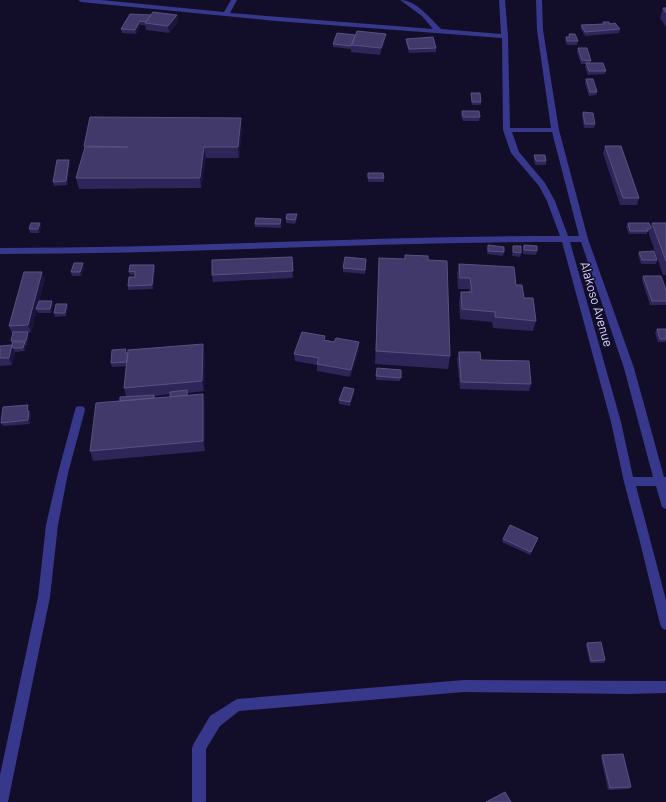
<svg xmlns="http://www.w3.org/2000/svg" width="666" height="802" font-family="Barlow,sans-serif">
<rect width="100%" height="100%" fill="#120e29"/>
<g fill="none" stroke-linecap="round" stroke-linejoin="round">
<path fill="#37388b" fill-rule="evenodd" d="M78 0H101L224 12 231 0H237L230 13 433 29 422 16 400 0C416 0 430 18 441 29L501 34 499 0H505L508 36 510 128H551L537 30 536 0H542L543 30 559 130 588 239 634 368 664 477H666V509L662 507 656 486H636L666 600V630L662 628 660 624 639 538 624 482 611 422 562 242C374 242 187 254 0 254V248C187 248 373 236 560 236L547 201 539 186 511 153 503 130 502 38 276 21 81 2ZM512 132H552L579 236H568L555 201 545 183 519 152ZM570 242H581L624 368 653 477H633L621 422Z
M80 406 84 407 85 410 68 473 58 525 50 597 8 802H0V775L38 597 46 525 58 473 75 410 76 407Z
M464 680 666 681V693L627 694 464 692 239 711 220 726 206 749V802H192V748L194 743 210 716 237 699Z"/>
</g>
<path fill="#2e2658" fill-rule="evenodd" d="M663 8H666V27L660 18Z
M151 15H177L178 22 169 33 146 30 145 25H140L136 34 122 33 121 29Z
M603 22 610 24 620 29 619 33 585 36 581 29V25L602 24Z
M569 34 578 41 577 45H567L565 40 566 37H568Z
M355 35 385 41 380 55 351 52V48V49L333 47V44Z
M406 39 436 48V52L409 53 406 42Z
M578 48 591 61 590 63 606 71 605 74 588 75 585 67 586 64H581L577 52Z
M586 79 597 92 596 95 589 96 585 83Z
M471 93 481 102V105H472L471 97Z
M462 111 480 117 479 121H463L461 115Z
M583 112 595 124 594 128H584L582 116Z
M242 128 239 158H206L201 188 79 189 76 178 85 150 84 146Z
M605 146 639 198 637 205H620L603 153Z
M534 155 546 161V165H535L534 159Z
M70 163 67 185 54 186 53 182Z
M368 173 384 178V182H368Z
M297 214V218L295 224 286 223V219Z
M281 222V228L255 227V224Z
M40 223 41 227 39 233H30L29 229Z
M628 223 651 227 652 223H666V275H663L649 234V232H647V234H629L626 227Z
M488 245 504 252 503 256 487 254Z
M524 245 537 251 536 255 523 254V248Z
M513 246 521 253 520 257 512 256Z
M639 252 657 260 656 264H641L638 255Z
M405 255 428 260 450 356 448 369 375 364 379 258 405 259Z
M292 257 293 278 213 282 212 275Z
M366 263 365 274 343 272V268Z
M459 264 516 285 524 298 536 321 533 331 493 328 492 322 460 319 459 302 461 292H469V289H458L457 274Z
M154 265 155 268 153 289 128 290V286L135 277V275H130L129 272Z
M84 267 81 276H72L71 272Z
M643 276 666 290V305H650L642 280Z
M45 279 39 301 53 305 51 313H38L37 310 31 332H28L29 335 27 345H26V346L25 351 15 352V353L12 365 0 366V346L12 345 11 341 13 333H12L9 326Z
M68 307 66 316 55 317 54 313Z
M657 329H666V342H658L655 333Z
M325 340 334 342H359V350L350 377 317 371V365L295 361 294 354Z
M459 352 481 360 531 384 529 391 460 389 457 359Z
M127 353 205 355 204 391 188 393V395L205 404V451L93 461 90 451 120 401 126 396 124 388 127 366 112 367 111 363ZM170 394V397L155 398V396Z
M377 368 401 370 400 381 376 380Z
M354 389V392L350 406 339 404V400Z
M29 409V411L31 414 30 424 3 426 1 423Z
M538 538 530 555 502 542 503 539Z
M587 643 605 660 604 663H590L586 646Z
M602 755 631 787 629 789 608 790 601 758Z"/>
<path fill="#1b153d" d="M177 15 178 22 169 33 168 26Z
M140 21V25L136 34 135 30Z
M386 34 385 41 380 55 381 48Z
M241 118 242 128 239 158 238 147Z
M204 147 206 158 201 188 200 178Z
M69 160 70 163 67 185 66 181Z
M40 223 41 227 39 233 38 229Z
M83 263 84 267 81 276 80 272Z
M154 265 155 268 153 289 152 285Z
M42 272 45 279 37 309H36L37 310 31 332 28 325Z
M52 301 53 305 51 313 50 309Z
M67 304 68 307 66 316 65 313Z
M28 332 29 335 27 345 26 341Z
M25 342 26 346 25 351 23 348Z
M359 342V350L350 377 351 370Z
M203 344 205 355 204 391 202 381Z
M12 345 15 353 12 365 9 358Z
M354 389V392L350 406V402Z
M203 394 205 404V451L203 441Z
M28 405 29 409V414L27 411Z
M29 411 31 414 30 424 28 420Z"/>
<path fill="#40396a" stroke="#585281" d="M663 8H666V13Z
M153 12 177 15 168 26 145 23Z
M130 14 151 15 146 22 140 21 135 30 121 29Z
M603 22H609L610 24 615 23 620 29 585 32 581 25 604 24Z
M357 31 386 34 381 48 352 45Z
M337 33 355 35 351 46 333 44Z
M569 34H575L578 41H567L566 37H570Z
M433 37 436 48 409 49 406 39Z
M578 48H587L591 61 582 60Z
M586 63H603L606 71H589Z
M586 79H593L597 92H590Z
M471 93H480L481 102H472Z
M462 111H479L480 117H463Z
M583 112 593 113 595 124H585Z
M90 117 241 118 238 147H204L200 178H76L85 147H128L84 146Z
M605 146H621L639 198H623Z
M534 155H545L546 161H536Z
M57 160H69L66 181 53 182Z
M368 173H383L384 178H368Z
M287 214H297L295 220 286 219Z
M256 218 281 219 280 224H255Z
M31 223H40L38 229H29Z
M628 223H649L651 227 650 229H647L648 231H630Z
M652 223H666V261Z
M488 245 504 247V252L488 251Z
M524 245 537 246V251L524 250Z
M513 246H521V253L513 252Z
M654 251 657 260H642L639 252Z
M405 255 428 256V260L447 261 450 356 376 351 379 258 405 259Z
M292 257 293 271 212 275V260Z
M345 257 366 259 365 270 343 268Z
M74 263H83L80 272H71Z
M459 264 514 267 516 285H522L524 298H533L536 321 495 317V312L462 309 461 292H472L470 278H460Z
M130 265H154L152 285 128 286 129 277H135V271L129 272Z
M24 272H42L28 325 9 326Z
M643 276H661L666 290V301H652Z
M39 301H52L50 309H36Z
M56 304H67L65 313H54Z
M657 329H666V339H660Z
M13 332H28L26 341H11Z
M302 332 325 336 324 340 334 342 336 338 359 342 351 370 317 364 319 358 294 354Z
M13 342H25L23 348H13L12 345Z
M203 344 202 381 124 388 128 350Z
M12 345 9 358H0V346Z
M126 349 125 353H128L127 362 111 363 112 350Z
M459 352H480L481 360 529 361 531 384 461 382Z
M377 368 401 370V378L376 376Z
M344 387 354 389 350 402 339 400Z
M187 390V395L170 397V392Z
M203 394V441L90 451 96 403Z
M154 395V398L120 401V397Z
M28 405 27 411H29L28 420 1 423 3 407Z
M510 525 538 538 531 552 503 539Z
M601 642 605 660 591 661 587 643Z
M623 754 631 787 610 788 602 755Z
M505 792 511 802H486Z"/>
<g text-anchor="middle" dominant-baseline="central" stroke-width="3" stroke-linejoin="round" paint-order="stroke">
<g font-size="13" fill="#d9d7ff" stroke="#120e29">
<text transform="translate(597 304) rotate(74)">Alakoso Avenue</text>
</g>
</g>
</svg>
